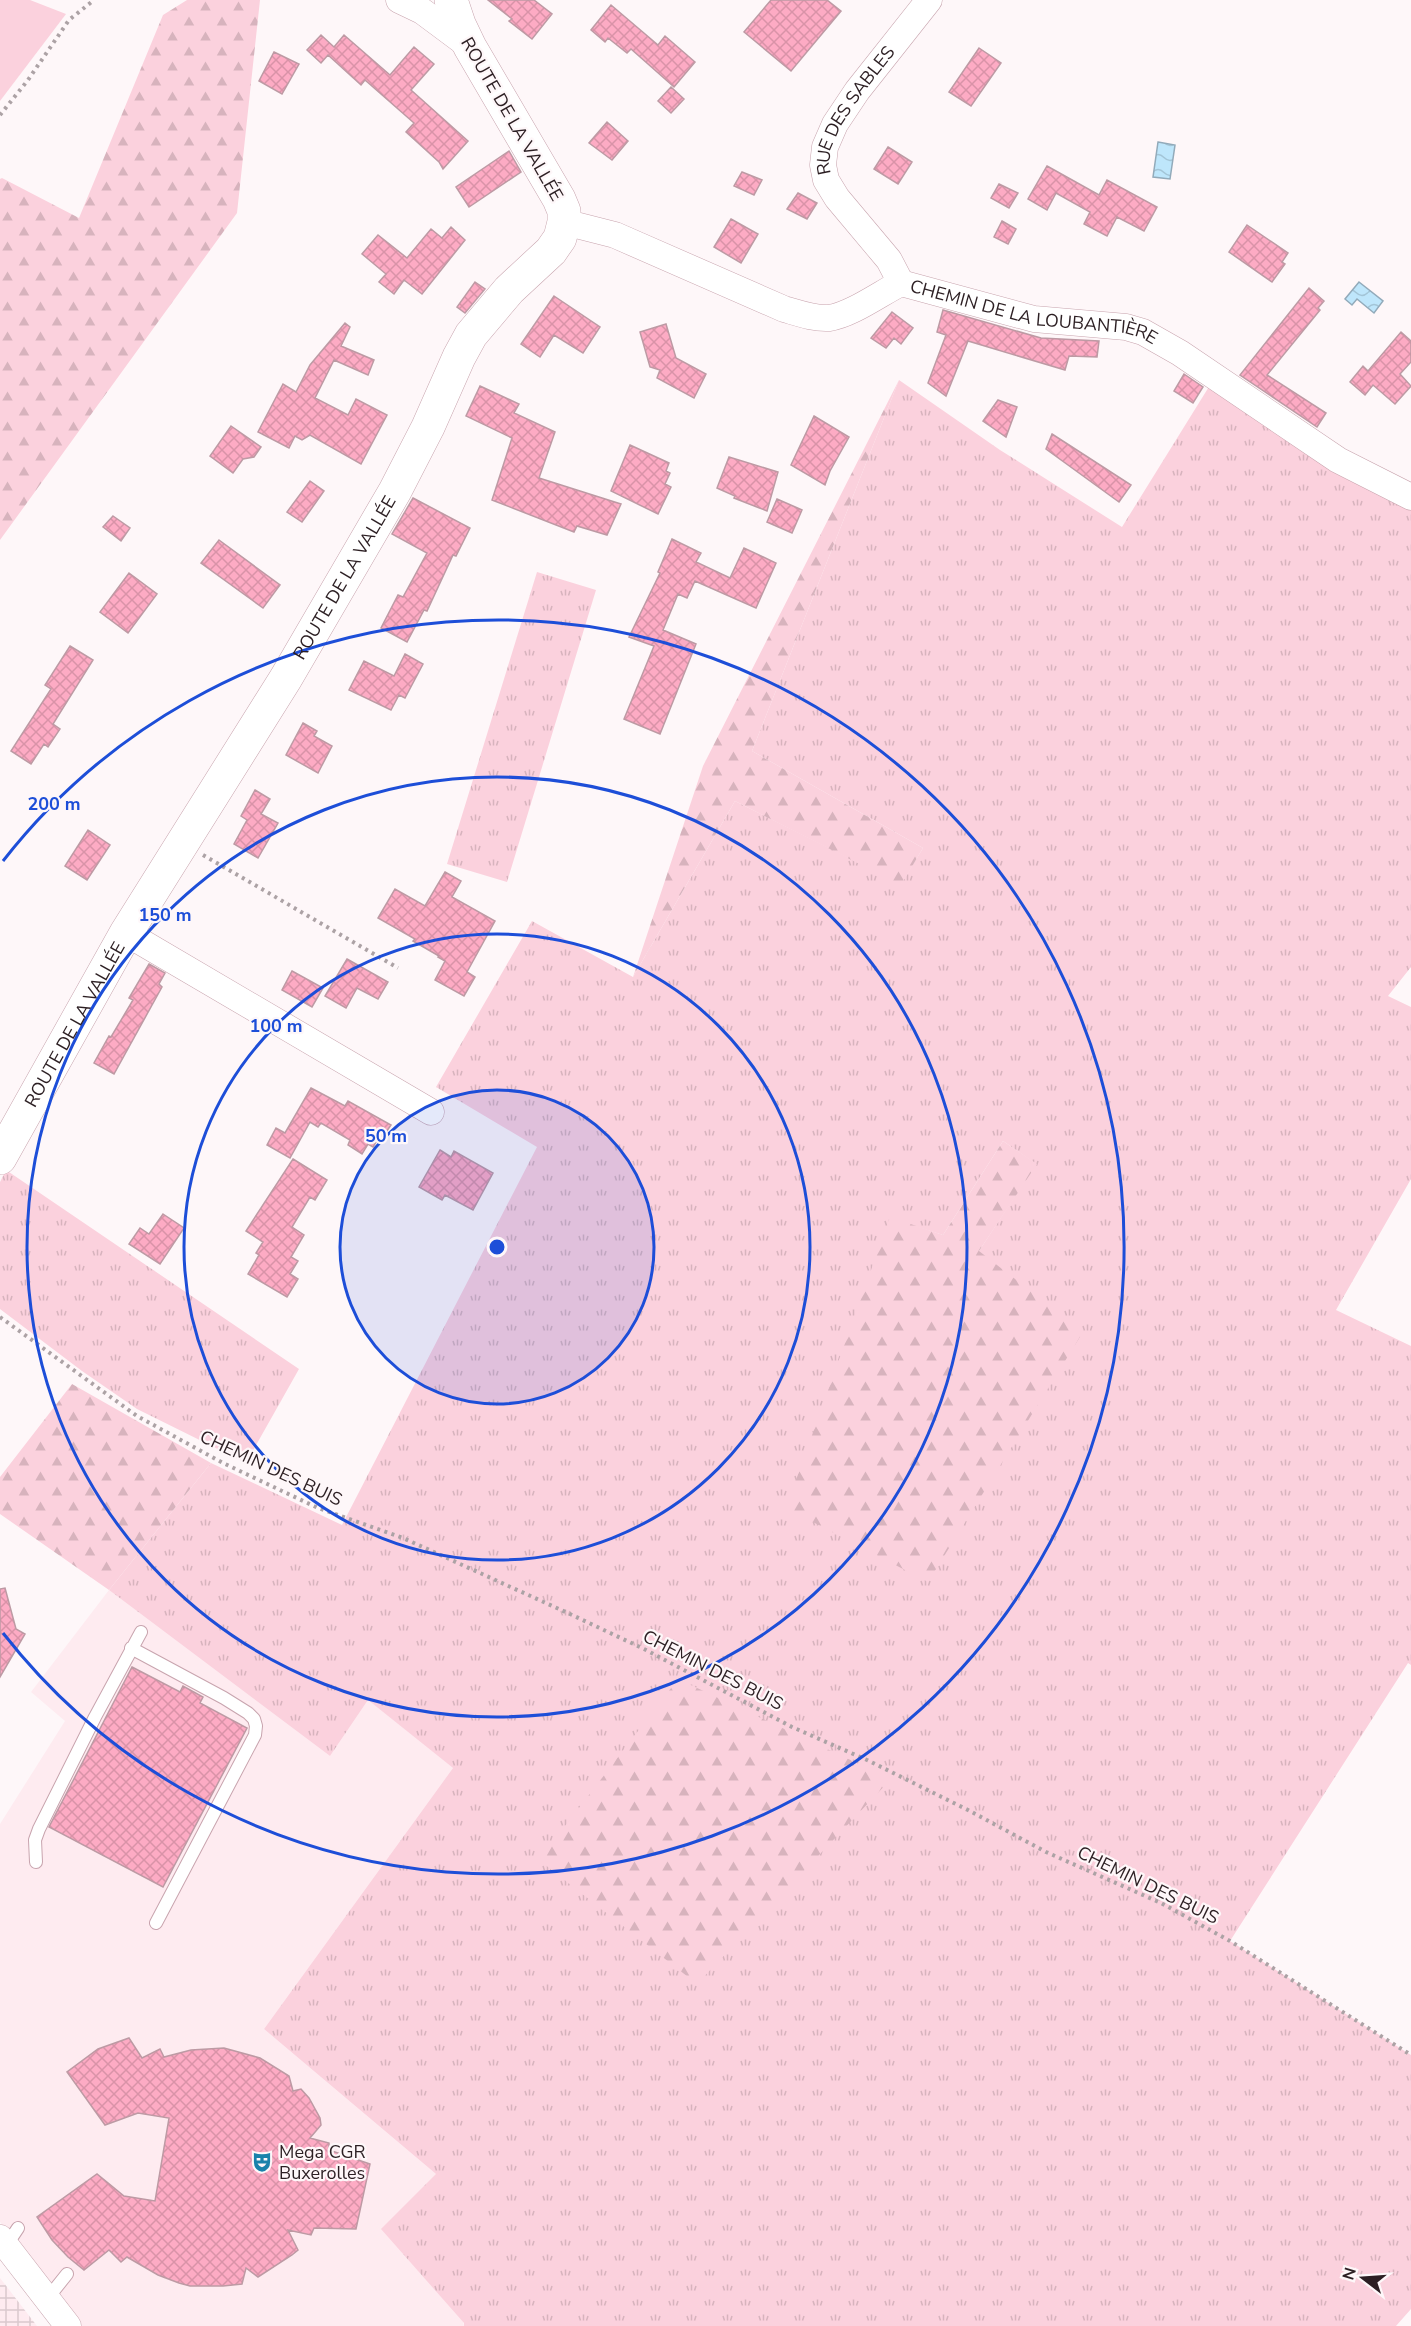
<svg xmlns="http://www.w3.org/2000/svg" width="1411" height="2326" font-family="'Nunito Sans',sans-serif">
<defs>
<pattern id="industrial-grid" width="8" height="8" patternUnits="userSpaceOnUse" patternTransform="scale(1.5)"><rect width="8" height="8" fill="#feebf0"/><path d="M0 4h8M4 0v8" fill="none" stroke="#dac9ce"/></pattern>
<pattern id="grass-tufts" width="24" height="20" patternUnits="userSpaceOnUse" patternTransform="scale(1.5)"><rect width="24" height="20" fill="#fbd1dd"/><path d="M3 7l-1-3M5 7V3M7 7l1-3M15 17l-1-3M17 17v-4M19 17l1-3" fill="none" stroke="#d7b3bd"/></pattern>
<pattern id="forest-firs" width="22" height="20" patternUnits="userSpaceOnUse" patternTransform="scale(1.5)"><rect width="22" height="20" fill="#fbd1dd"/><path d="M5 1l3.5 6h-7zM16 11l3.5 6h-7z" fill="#d7b3bd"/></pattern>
<pattern id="water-waves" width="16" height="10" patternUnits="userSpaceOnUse" patternTransform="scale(1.5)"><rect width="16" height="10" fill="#bee6fb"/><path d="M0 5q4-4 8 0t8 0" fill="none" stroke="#a3c5d7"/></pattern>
<pattern id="building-cross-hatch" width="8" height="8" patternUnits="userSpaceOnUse" patternTransform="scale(1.5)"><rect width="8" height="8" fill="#fdabc4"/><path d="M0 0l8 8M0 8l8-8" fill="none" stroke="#d993a8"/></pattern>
</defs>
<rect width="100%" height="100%" fill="#fef7f9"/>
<path fill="#feebf0" d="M109 1590 330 1756 368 1700 453 1768 264 2029 436 2174 464 2326H82L0 2222V1824L65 1721 31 1692Z"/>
<path fill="url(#industrial-grid)" d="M0 2278 7 2287 37 2326H0Z"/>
<path fill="url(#grass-tufts)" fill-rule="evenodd" d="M1215 377 1411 497V967L1388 996 1411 1007V1179L1336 1310 1411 1346V1665L1408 1663 1230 1941 1411 2055V2309L1396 2326H464V2323L381 2229 436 2174 264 2029 453 1768 368 1700 330 1756 109 1590 211 1463 342 1525 537 1147 436 1087 532 921 633 977 735 801 901 884 923 848 752 751 899 380 1000 450 1122 527ZM1003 1141 1036 1164 979 1251 889 1218 943 1235Z
M537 572 596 590 507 882 447 864Z
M6 1170 299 1369 246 1463 137 1409 82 1371 0 1309V1182Z"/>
<path fill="url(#forest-firs)" d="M187 0H260L237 213 0 540V179L2 178 79 218 163 15Z
M899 380 752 751 923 848 901 885 735 801 633 977 703 766Z
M1003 1141 1037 1164 979 1251 1083 1332 928 1582 786 1508 890 1217 943 1235Z
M72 1384 211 1463 109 1590 0 1514V1477Z
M678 1679 891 1779 697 1984 539 1860Z"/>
<path fill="#fbd1dd" d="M0 0H30L66 14 0 101Z"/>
<path fill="url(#water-waves)" stroke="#92aaba" stroke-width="1.5" d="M1158 142 1175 145 1170 179 1153 177Z
M1359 282 1383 301 1374 313 1357 299 1352 305 1345 299Z"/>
<path fill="url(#building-cross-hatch)" stroke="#bd9aa4" stroke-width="1.5" d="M488 0H534L552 14 532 39 509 21 512 19Z
M771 0H827L841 11 791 71 744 32Z
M611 5 658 45 665 36 695 62 674 87 631 49 627 53 608 38 605 42 591 30Z
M321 35 334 47 344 35 390 75 414 47 434 64 411 90 468 141 443 169 439 162 406 132 414 123 365 80 361 85 328 55 321 63 307 50Z
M979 48 1001 63 971 106 949 92Z
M274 52 299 64 282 94 259 81Z
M671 87 684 99 671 113 658 101Z
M607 122 628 141 612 160 589 143Z
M888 147 912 162 898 184 874 169Z
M509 151 521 172 469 207 456 187Z
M1047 166 1099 195 1107 180 1157 207 1144 231 1117 217 1107 236 1084 224 1090 212 1056 193 1047 210 1028 199Z
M742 172 762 180 754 195 734 186Z
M999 184 1018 193 1009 208 991 198Z
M798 193 817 203 807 219 787 209Z
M731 219 758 234 741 263 714 247Z
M1002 221 1016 229 1008 244 994 237Z
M1247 225 1288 253 1282 262 1285 264 1272 282 1229 252Z
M451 227 465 240 422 294 404 280 394 294 379 282 386 274 362 254 378 235 407 258 431 229 442 238Z
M475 282 485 289 465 313 457 307Z
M1309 288 1324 301 1318 308 1320 310 1267 375 1326 413 1317 427 1240 375Z
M554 296 600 327 583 353 554 335 540 357 521 344Z
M943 310 1041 338 1099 341 1097 357 1069 356 1065 370 968 341 946 396 928 383 946 335 937 332Z
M892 312 913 328 901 344 894 338 886 348 871 338Z
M345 323 350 327 341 346 374 360 368 375 334 360 315 398 348 415 356 399 387 415 361 464 310 435 302 440 295 436 289 448 258 432 283 384 296 392 310 365Z
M666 324 676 358 706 374 694 398 657 378 660 370 650 367 640 332Z
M1401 332 1411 341V362L1400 374 1411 386 1395 404 1373 385 1365 395 1350 382 1363 366 1368 371Z
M1184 374 1203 387 1193 403 1174 391Z
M480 386 519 404 514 413 555 432 539 478 621 504 607 535 577 526 574 532 492 500 512 438 466 416Z
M998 400 1017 407 1006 437 983 421Z
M814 416 849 437 830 471 825 485 791 465Z
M231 426 261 447 254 457 243 459 233 473 210 456Z
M1052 434 1131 485 1119 502 1046 449Z
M630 445 669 463 666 471 670 473 665 484 671 487 658 514 611 491Z
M729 457 778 472 767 511 734 498 735 496 717 488Z
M310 481 324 491 302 522 287 512Z
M413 498 470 528 456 556 453 555 427 611 424 610 407 642 381 628 398 595 403 597 427 553 392 534Z
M777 499 802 510 792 533 767 522Z
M113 516 130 528 121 541 103 527Z
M672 539 701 553 696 562 730 578 744 548 776 563 756 608 695 581 687 598 678 594 663 630 696 644 660 734 624 719 654 646 629 637 660 573 658 572Z
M219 540 280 585 263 608 201 563Z
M129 573 157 594 128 633 100 612Z
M70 646 93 660 53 724 60 729 48 747 44 744 31 764 11 751 51 689 45 685Z
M405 654 423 664 405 698 399 695 391 710 349 690 364 661 394 676Z
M303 723 317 731 314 736 332 746 318 773 286 755Z
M255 790 270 799 261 814 278 823 258 858 234 844 247 820 241 816Z
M88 830 110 845 87 880 65 866Z
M445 872 461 881 452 897 495 921 467 972 475 977 464 996 435 980 445 961 438 957 439 956 413 941 415 939 378 918 395 889 425 906Z
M347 959 388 982 378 999 357 988 346 1008 325 996Z
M149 964 165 973 159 984 162 987 114 1074 94 1063 109 1036 111 1037 133 1000 129 998Z
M292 971 323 988 312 1007 282 990Z
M311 1088 345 1106 348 1101 391 1125 382 1138 379 1137 373 1147 368 1144 362 1154 348 1145 350 1140 321 1123 318 1127 310 1122 290 1158 267 1145 276 1128 285 1133Z
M440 1150 451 1157 454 1151 493 1173 473 1210 445 1195 442 1200 419 1187Z
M293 1159 327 1180 315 1200 310 1197 292 1227 304 1235 291 1257 298 1261 290 1274 298 1279 287 1297 248 1274 259 1255 256 1253 263 1242 246 1231Z
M163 1214 184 1228 160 1264 129 1244 140 1228 149 1234Z
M5 1588 16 1629 25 1634 0 1677V1589Z
M132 1667 180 1692 183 1686 203 1697 200 1703 247 1728 163 1887 49 1827Z
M129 2038 142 2058 160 2049 164 2057 191 2050 224 2048 260 2058 289 2076 293 2091 301 2089 309 2098 320 2118 321 2125 310 2138 329 2143V2150L370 2164 356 2229 314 2228 311 2235 288 2230 298 2250 292 2255 258 2277 246 2268 242 2284 223 2286H190L179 2283 158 2275 127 2257 121 2262 109 2250 84 2270 68 2257 52 2240 37 2217 97 2174 124 2196 155 2201 169 2118 138 2113 105 2125 67 2072 98 2049Z"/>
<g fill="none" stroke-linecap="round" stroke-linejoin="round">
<g stroke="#c8a4ae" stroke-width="14">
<path id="lane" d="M131 1648 224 1698 248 1713 254 1719 256 1726 255 1735 156 1923
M36 1862 35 1840 39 1829 95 1717 141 1632
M6 2246 18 2228
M47 2299 67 2274"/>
</g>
<g stroke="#c8a4ae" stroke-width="27">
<g id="street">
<path d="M399 0 422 11 469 46"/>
<path id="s1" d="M564 222 615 235 784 309C798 313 814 319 829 318 851 315 881 293 901 283L1034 319 1126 327 1143 332 1180 353 1338 460 1411 497"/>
<path id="s2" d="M901 283 889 260 837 198 826 180 823 165 825 147 835 124 857 91 929 0"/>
<path d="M126 933 431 1112"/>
<path d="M0 2238 68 2326"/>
</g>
</g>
<g stroke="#c8a4ae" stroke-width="34">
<g id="secondary">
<path id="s3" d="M0 1158 126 933 286 678 395 491 428 427 459 357 471 335 509 290 551 251 560 238 564 222V211L559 199 470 47 459 24 451 0"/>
</g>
</g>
<path stroke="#aca2a5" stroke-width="4" stroke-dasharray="3 4.5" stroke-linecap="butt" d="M0 115 28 80 69 20 94 0
M203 855 398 968
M0 1317 137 1416 223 1463 318 1508 403 1538 570 1614 644 1649 792 1727 867 1760 968 1810 1046 1852 1161 1903 1230 1941 1411 2055"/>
<use href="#lane" stroke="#fff" stroke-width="12"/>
<use href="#street" stroke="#fff" stroke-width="26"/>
<use href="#secondary" stroke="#fff" stroke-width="33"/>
</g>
<circle cx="497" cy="1247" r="157" fill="#1d4ed8" fill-opacity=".12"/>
<g fill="none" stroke="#1d4ed8" stroke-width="3">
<circle cx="497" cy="1247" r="157"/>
<circle cx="497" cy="1247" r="313"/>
<circle cx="497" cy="1247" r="470"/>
<path d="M3 861A627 627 0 1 1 3 1633"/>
</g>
<defs>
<g id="theatre-bare" transform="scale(1.62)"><path d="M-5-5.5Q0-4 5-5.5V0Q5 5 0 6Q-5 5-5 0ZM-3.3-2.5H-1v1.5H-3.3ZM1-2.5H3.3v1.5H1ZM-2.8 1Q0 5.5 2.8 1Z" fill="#1a82ab" stroke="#fef7f9" stroke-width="2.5" paint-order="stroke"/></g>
</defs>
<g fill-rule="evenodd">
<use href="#theatre-bare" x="262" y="2162"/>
</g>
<g text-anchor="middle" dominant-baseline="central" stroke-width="4.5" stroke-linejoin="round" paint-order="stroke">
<g font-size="18" fill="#2c1f23" stroke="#fef7f9">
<text stroke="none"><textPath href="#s2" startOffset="207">RUE DES SABLES</textPath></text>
<text transform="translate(512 119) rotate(60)">ROUTE DE LA VALLÉE</text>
<text stroke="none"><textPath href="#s1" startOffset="500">CHEMIN DE LA LOUBANTIÈRE</textPath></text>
<text stroke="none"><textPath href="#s3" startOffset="675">ROUTE DE LA VALLÉE</textPath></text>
<text stroke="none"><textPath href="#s3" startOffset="153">ROUTE DE LA VALLÉE</textPath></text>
<text transform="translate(271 1468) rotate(25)">CHEMIN DES BUIS</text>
<text transform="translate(713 1670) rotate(27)">CHEMIN DES BUIS</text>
<text transform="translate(1148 1885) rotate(26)">CHEMIN DES BUIS</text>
</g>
<g font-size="18" fill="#2c1f23" stroke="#fef7f9" text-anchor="start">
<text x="279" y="2152">Mega CGR<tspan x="279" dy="21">Buxerolles</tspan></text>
</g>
</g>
<circle cx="497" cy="1247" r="9" fill="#1d4ed8" stroke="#fef7f9" stroke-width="3"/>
<g font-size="18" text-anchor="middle" font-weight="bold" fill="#1d4ed8" stroke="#fef7f9" stroke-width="4.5" stroke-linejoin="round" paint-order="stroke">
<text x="54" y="810">200 m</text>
<text x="165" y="921">150 m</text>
<text x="276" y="1032">100 m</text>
<text x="386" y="1142">50 m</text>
</g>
<g transform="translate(1363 2278) rotate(287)" stroke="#fef7f9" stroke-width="4.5" paint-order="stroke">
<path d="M0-4.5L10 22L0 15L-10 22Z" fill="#2c1f23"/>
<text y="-9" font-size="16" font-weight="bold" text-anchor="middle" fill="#2c1f23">N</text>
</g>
</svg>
